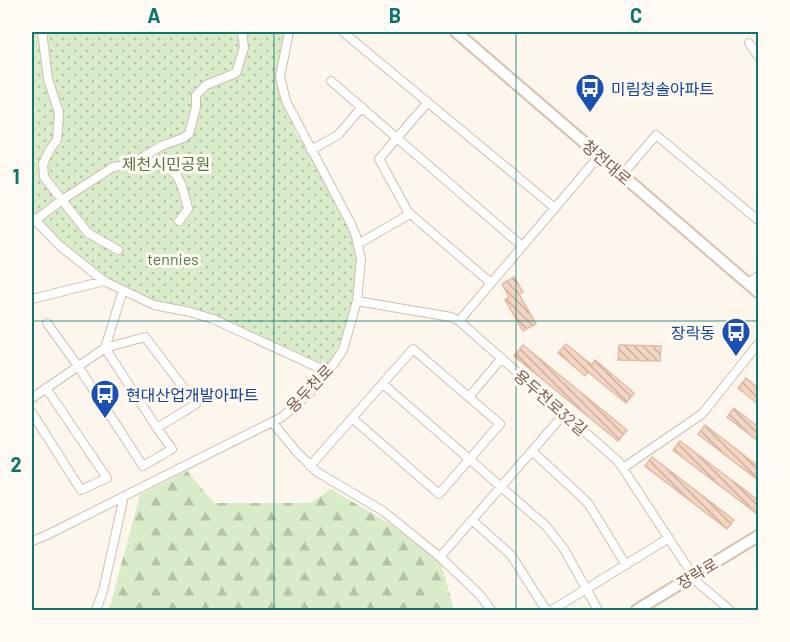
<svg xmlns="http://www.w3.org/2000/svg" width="790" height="642" font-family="Barlow,'Noto Sans KR',sans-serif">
<defs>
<pattern id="green-dots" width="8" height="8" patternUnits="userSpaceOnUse" patternTransform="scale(1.5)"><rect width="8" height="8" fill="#d8ecc9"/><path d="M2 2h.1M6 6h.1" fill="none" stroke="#b4c2a5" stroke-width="1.8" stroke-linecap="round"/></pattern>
<pattern id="forest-firs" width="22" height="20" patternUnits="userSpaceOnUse" patternTransform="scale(1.5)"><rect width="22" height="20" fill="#d8ecc9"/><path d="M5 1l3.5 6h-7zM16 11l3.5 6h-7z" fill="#b4c2a5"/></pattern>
<pattern id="building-back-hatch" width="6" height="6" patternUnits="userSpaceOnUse" patternTransform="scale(1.5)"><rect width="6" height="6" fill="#f3d5c3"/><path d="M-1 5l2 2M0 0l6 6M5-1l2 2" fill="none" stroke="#cab0a1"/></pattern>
</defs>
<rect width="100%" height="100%" fill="#fdf6ec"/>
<path fill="url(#green-dots)" d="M32 32H285L279 63 285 106 296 133 311 155 347 224 357 250 354 302 343 338 326 369C303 358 280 345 256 336 224 322 188 317 156 306 111 290 54 252 32 210V118L35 110 32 94Z"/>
<path fill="url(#forest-firs)" d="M187 471 214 503H310L331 489 390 524 441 562 454 610H109L140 495Z"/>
<path fill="url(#building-back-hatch)" stroke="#e6bba3" stroke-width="1.5" d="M514 277 523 292 519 294 536 324 523 331 505 300 509 297 502 284Z
M566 344 592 365 595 360 634 393 626 403 588 372 585 376 558 353Z
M523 345 627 430 618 441 514 356Z
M619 345 661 346 660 361 618 360Z
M746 378 758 388V404L738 388Z
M734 408 758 427V441L727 417Z
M705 425 758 466V480L698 434Z
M680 441 758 500V509L756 513 673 450Z
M652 457 734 520 727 529 645 466Z"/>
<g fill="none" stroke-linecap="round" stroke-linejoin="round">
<g stroke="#d1beb0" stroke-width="10">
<path id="street" d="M42 32 48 79 59 113 57 140 49 151 43 164 44 177 88 233 118 250
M343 32 555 208
M749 43 758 56
M331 81 522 246
M428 102 379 159 408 212 491 283
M311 150 338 135 362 107
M138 160 161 146 183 138 189 134 196 107V95L206 85 236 73 244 48 242 32
M622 175 656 135 758 220
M32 217 60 246 104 281 154 305 190 312 213 319 328 372
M34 221 62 200 113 167 162 160C181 177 182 184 188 209L179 221
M358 244 410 214
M748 283 758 276
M32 299 104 281
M357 301 451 317 459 321 618 461 698 583 730 610
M459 321 599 156
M47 323 78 366 143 466 172 449 157 428
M105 348 123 290
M383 384 546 526 564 549 598 610
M469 397 501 359
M32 398 105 348 145 337 196 404 157 428 105 348
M32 413 81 490 107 478 46 388
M272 422 296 451 317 472 383 511 440 557 479 594 491 610
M532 451 588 503 626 565
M310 466 413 349 500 424 439 494 352 418
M623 468 702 414 758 344
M472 520 511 555 546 610
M32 541 45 536 282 417 308 395 328 372 343 350 357 301 361 259 356 236 351 224 286 101 280 77 289 32
M440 557 564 414
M96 610 103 591 124 496
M552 610 669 538"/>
</g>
<g stroke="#d6c0b0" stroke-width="14">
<path id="secondary" d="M456 32 758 292
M637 610 758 536"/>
</g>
<use href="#street" stroke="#fff" stroke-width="8"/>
<use href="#secondary" stroke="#fff" stroke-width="10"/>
</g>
<path fill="none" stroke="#0f766e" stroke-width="1.5" stroke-opacity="0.55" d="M274 32V610M516 32V610M32 321H758"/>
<defs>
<g id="bus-pin" transform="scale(1.5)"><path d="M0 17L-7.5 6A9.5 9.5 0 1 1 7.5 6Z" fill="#1a4fb4" stroke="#fffaf3"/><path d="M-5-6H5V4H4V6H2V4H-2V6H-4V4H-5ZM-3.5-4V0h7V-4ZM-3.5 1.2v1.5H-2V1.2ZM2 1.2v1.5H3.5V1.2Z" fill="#fff"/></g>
</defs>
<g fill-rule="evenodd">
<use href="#bus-pin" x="590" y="88"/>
<use href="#bus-pin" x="736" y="332"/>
<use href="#bus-pin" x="105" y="394"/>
</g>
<g text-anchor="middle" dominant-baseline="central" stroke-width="6" stroke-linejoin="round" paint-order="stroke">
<g font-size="16" fill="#164399" stroke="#fffaf3" text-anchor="start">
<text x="611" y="88">미림청솔아파트</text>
<text x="715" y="332" text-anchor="end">장락동</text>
<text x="126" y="394">현대산업개발아파트</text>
</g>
<g font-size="16" fill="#7a5c4d" stroke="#fffaf3">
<text transform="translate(607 162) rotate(41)">청전대로</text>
<text transform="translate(309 388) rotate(-46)">용두천로</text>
<text transform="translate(551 402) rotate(41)">용두천로32길</text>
<text transform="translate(697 573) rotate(-31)">장락로</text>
</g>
<g font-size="16" fill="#537a41" stroke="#fffaf3">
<text x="166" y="163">제천시민공원</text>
<text x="173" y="258">tennies</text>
</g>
</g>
<rect width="790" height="642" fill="none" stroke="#fffaf3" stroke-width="66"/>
<rect x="33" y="33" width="724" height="576" fill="none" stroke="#0f766e" stroke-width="2"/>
<g font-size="20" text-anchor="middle" font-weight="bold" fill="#0f766e">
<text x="154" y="23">A</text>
<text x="395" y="23">B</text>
<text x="636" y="23">C</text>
<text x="16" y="184">1</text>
<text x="16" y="472">2</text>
</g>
</svg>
